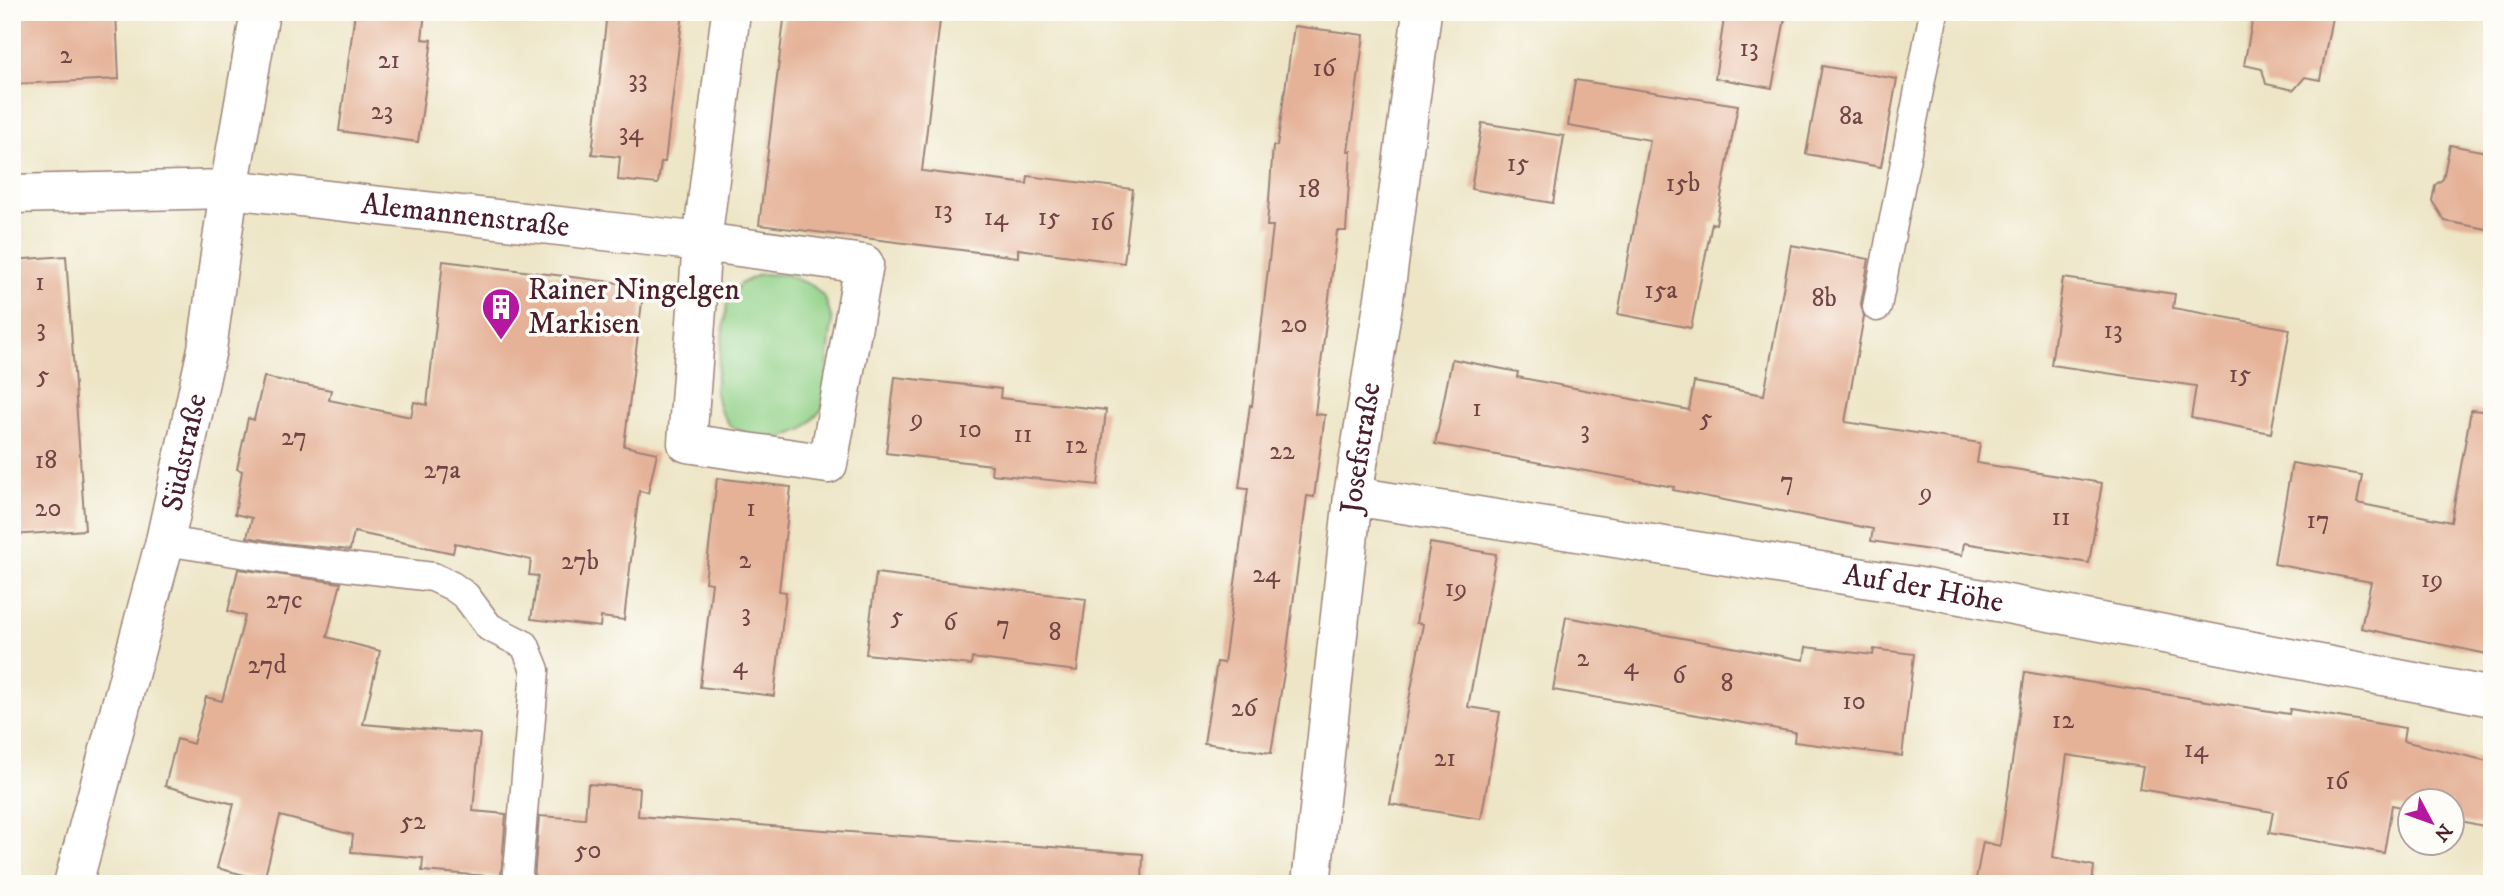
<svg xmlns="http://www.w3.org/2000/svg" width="2504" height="896" font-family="'IM FELL DW Pica',serif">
<rect width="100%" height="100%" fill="#fdfcf7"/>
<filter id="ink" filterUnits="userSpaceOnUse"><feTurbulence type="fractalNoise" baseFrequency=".0143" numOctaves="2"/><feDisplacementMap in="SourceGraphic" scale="14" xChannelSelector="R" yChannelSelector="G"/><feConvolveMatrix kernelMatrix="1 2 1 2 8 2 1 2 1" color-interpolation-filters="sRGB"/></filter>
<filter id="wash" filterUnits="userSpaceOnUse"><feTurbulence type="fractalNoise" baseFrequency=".00686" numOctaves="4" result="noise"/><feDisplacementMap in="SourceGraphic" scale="28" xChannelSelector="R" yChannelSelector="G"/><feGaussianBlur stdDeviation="1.57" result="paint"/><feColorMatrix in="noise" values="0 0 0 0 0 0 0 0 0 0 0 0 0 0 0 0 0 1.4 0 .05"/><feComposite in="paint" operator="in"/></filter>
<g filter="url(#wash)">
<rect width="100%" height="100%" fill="#ede5c6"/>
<path fill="#91d188" stroke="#6e785a" stroke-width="2" d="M760 274 787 275 813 286 825 298 832 320 823 408 804 429 782 438H757L730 426 720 410 715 390 727 303 740 284Z"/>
<g id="blocks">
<path fill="#e5b298" d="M12 12H116L119 79 15 84Z
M355 12H425L422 39 432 40 418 142 339 131Z
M607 12H683L665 162H661L658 184 618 180 620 157 592 154Z
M785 12H941L922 171 1027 184 1028 176 1133 189 1124 263 1018 249V257L759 225Z
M1725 12H1756L1785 18 1772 88 1715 78Z
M2254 12H2333L2320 80 2305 77 2294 90 2266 84 2262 69 2244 65Z
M1294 26 1364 35 1348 151H1351L1346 231H1337L1315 414 1325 415 1314 497 1307 496 1284 673 1271 753 1204 743 1217 662 1224 663 1248 489 1239 488 1250 405 1252 406 1273 226H1267L1273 146H1277Z
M1822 66 1897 79 1881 167 1806 154Z
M1575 80 1738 105 1716 224 1712 223 1691 328 1618 314 1650 140 1568 126Z
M1482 123 1564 136 1553 203 1471 189Z
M2450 145 2492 153V230L2445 221 2432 201 2435 185 2443 179Z
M1791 245 1869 259 1861 304 1864 316 1845 422 1980 443 1977 463 2102 483 2089 563 1964 543 1962 555 1871 541 1873 529 1673 490 1674 487 1435 444 1452 359 1518 372 1517 377 1689 410 1694 382 1764 395Z
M66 256 85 530 12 535V260Z
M443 261 644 286 624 446 657 453 648 493 639 491 624 620 601 617 600 627 531 619 538 576 529 575 531 560 455 543 453 553 354 532 350 550 282 543 247 537 252 518 235 514 242 471 237 469 248 418 254 420 264 377 331 390 329 400 411 417 414 402 427 405Z
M2063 278 2175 294 2173 308 2290 329 2271 433 2191 418 2196 386 2051 365Z
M895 377 1001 389 1000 398 1106 410 1098 485 991 474 992 465 886 453Z
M2471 410 2492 412V655L2361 628 2371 582 2274 564 2292 463 2362 475 2357 503 2451 522Z
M717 478 791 487 779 591 786 592 774 696 700 687 712 583 705 582Z
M1430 543 1496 554 1468 707 1500 712 1481 819 1390 804 1423 624 1416 623Z
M238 569 341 583 327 637 380 651 363 724 480 734 473 811 506 814 501 877 422 871 423 858 351 852 353 835 280 816 264 880 217 868 234 804 165 786 177 739 193 744 206 697 222 701 245 616 228 611Z
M876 573 1086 599 1077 671 972 658 971 665 866 654Z
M1566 617 1804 660 1806 647 1873 655 1874 649 1914 654 1902 756 1794 742 1795 732 1553 690Z
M2025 672 2289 714 2290 709 2405 728 2403 741 2492 762V828L2452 819V802H2410V809L2392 805 2384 853 2269 833 2273 812 2139 789 2143 767 2067 755 2053 857 2094 866 2092 884H1975L1983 842 2000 846Z
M588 784 640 788 638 816 1143 854 1142 884H587L534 879 539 816 585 819Z"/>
</g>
</g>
<g filter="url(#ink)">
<use href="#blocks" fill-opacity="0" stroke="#9c8278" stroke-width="2"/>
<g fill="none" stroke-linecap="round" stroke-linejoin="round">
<g stroke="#9c8278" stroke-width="31">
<path id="service" d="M1877 307 1934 12
M165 541 280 559 433 577 452 586 466 596 489 627 525 645 535 670 517 884"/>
</g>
<g stroke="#9c8278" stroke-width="41">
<g id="minor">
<path id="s1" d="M12 194 229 189 702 242 731 12"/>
<path d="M702 242 864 264 828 464 687 443Z"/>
<path id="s2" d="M1353 496 1914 586 2492 697"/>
<path id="s3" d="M1311 884 1353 496 1387 279 1422 12"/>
</g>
</g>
<g stroke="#9c8278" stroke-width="41">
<g id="tertiary">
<path id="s4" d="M73 884 165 541 207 349 229 189 260 12"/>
</g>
</g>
<use href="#service" stroke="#fff" stroke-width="28"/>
<use href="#minor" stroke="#fff" stroke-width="38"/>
<use href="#tertiary" stroke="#fff" stroke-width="38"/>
</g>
</g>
<defs>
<g id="building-pin" transform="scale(2.0125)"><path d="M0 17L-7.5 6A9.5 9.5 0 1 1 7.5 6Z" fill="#b5179e" stroke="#fdfcf7"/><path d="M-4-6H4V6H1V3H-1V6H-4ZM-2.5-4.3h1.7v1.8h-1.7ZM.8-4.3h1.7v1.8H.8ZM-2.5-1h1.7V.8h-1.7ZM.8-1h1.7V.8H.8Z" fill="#fff"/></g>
</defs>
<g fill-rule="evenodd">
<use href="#building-pin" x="501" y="307"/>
</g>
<g text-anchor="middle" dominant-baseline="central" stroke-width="7" stroke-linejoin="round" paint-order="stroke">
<g font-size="26" fill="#714446">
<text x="1749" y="48">13</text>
<text x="66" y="55">2</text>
<text x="389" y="60">21</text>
<text x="1324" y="68">16</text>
<text x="638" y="79">33</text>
<text x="382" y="111">23</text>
<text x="1851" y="116">8a</text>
<text x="631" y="132">34</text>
<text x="1518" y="163">15</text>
<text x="1683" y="183">15b</text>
<text x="1309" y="189">18</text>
<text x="943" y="210">13</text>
<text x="996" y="217">14</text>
<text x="1049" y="217">15</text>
<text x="1102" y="222">16</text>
<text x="40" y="282">1</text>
<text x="1661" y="290">15a</text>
<text x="1824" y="298">8b</text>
<text x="1294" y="324">20</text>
<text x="41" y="328">3</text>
<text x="2113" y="330">13</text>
<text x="2240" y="374">15</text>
<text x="43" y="375">5</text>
<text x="1477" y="408">1</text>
<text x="917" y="418">9</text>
<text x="1706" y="418">5</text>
<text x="970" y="429">10</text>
<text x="1585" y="430">3</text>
<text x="1023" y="434">11</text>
<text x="294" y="437">27</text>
<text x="1076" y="445">12</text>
<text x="1282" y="451">22</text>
<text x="46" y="460">18</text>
<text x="442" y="470">27a</text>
<text x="1787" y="481">7</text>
<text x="1926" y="492">9</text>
<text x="48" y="508">20</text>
<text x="751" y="508">1</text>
<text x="2061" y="517">11</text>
<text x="2318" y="520">17</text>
<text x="745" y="560">2</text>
<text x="580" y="561">27b</text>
<text x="1266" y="574">24</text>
<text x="2432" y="579">19</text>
<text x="1456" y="588">19</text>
<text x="284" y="600">27c</text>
<text x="746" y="613">3</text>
<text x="897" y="616">5</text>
<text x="950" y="622">6</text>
<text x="1003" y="625">7</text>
<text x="1055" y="632">8</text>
<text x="1583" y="658">2</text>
<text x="267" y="665">27d</text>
<text x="740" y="665">4</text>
<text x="1631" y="666">4</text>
<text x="1679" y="675">6</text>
<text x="1727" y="683">8</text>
<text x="1854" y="701">10</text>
<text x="1244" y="708">26</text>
<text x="2063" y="720">12</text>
<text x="2196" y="749">14</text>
<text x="1445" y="758">21</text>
<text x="2337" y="781">16</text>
<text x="413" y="821">52</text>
<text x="588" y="850">50</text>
</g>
<g font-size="30" fill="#4a1f2b" stroke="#fdfcf7">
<text stroke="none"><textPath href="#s1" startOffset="455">Alemannenstraße</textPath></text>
<text stroke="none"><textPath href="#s3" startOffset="439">Josefstraße</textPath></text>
<text stroke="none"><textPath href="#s4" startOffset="446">Südstraße</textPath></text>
<text stroke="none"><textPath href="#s2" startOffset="578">Auf der Höhe</textPath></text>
</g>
<g font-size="30" fill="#4a1f2b" stroke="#fdfcf7" text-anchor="start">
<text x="528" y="290">Rainer Ningelgen<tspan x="528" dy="34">Markisen</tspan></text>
</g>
</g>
<rect width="2504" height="896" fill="none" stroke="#fdfcf7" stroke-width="42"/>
<g transform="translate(2431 822) rotate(131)"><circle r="33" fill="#fdfcf7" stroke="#b5a4a5" stroke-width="2"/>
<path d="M0-5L12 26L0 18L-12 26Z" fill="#b5179e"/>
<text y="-10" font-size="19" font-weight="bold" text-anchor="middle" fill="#4a1f2b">N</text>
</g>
</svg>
